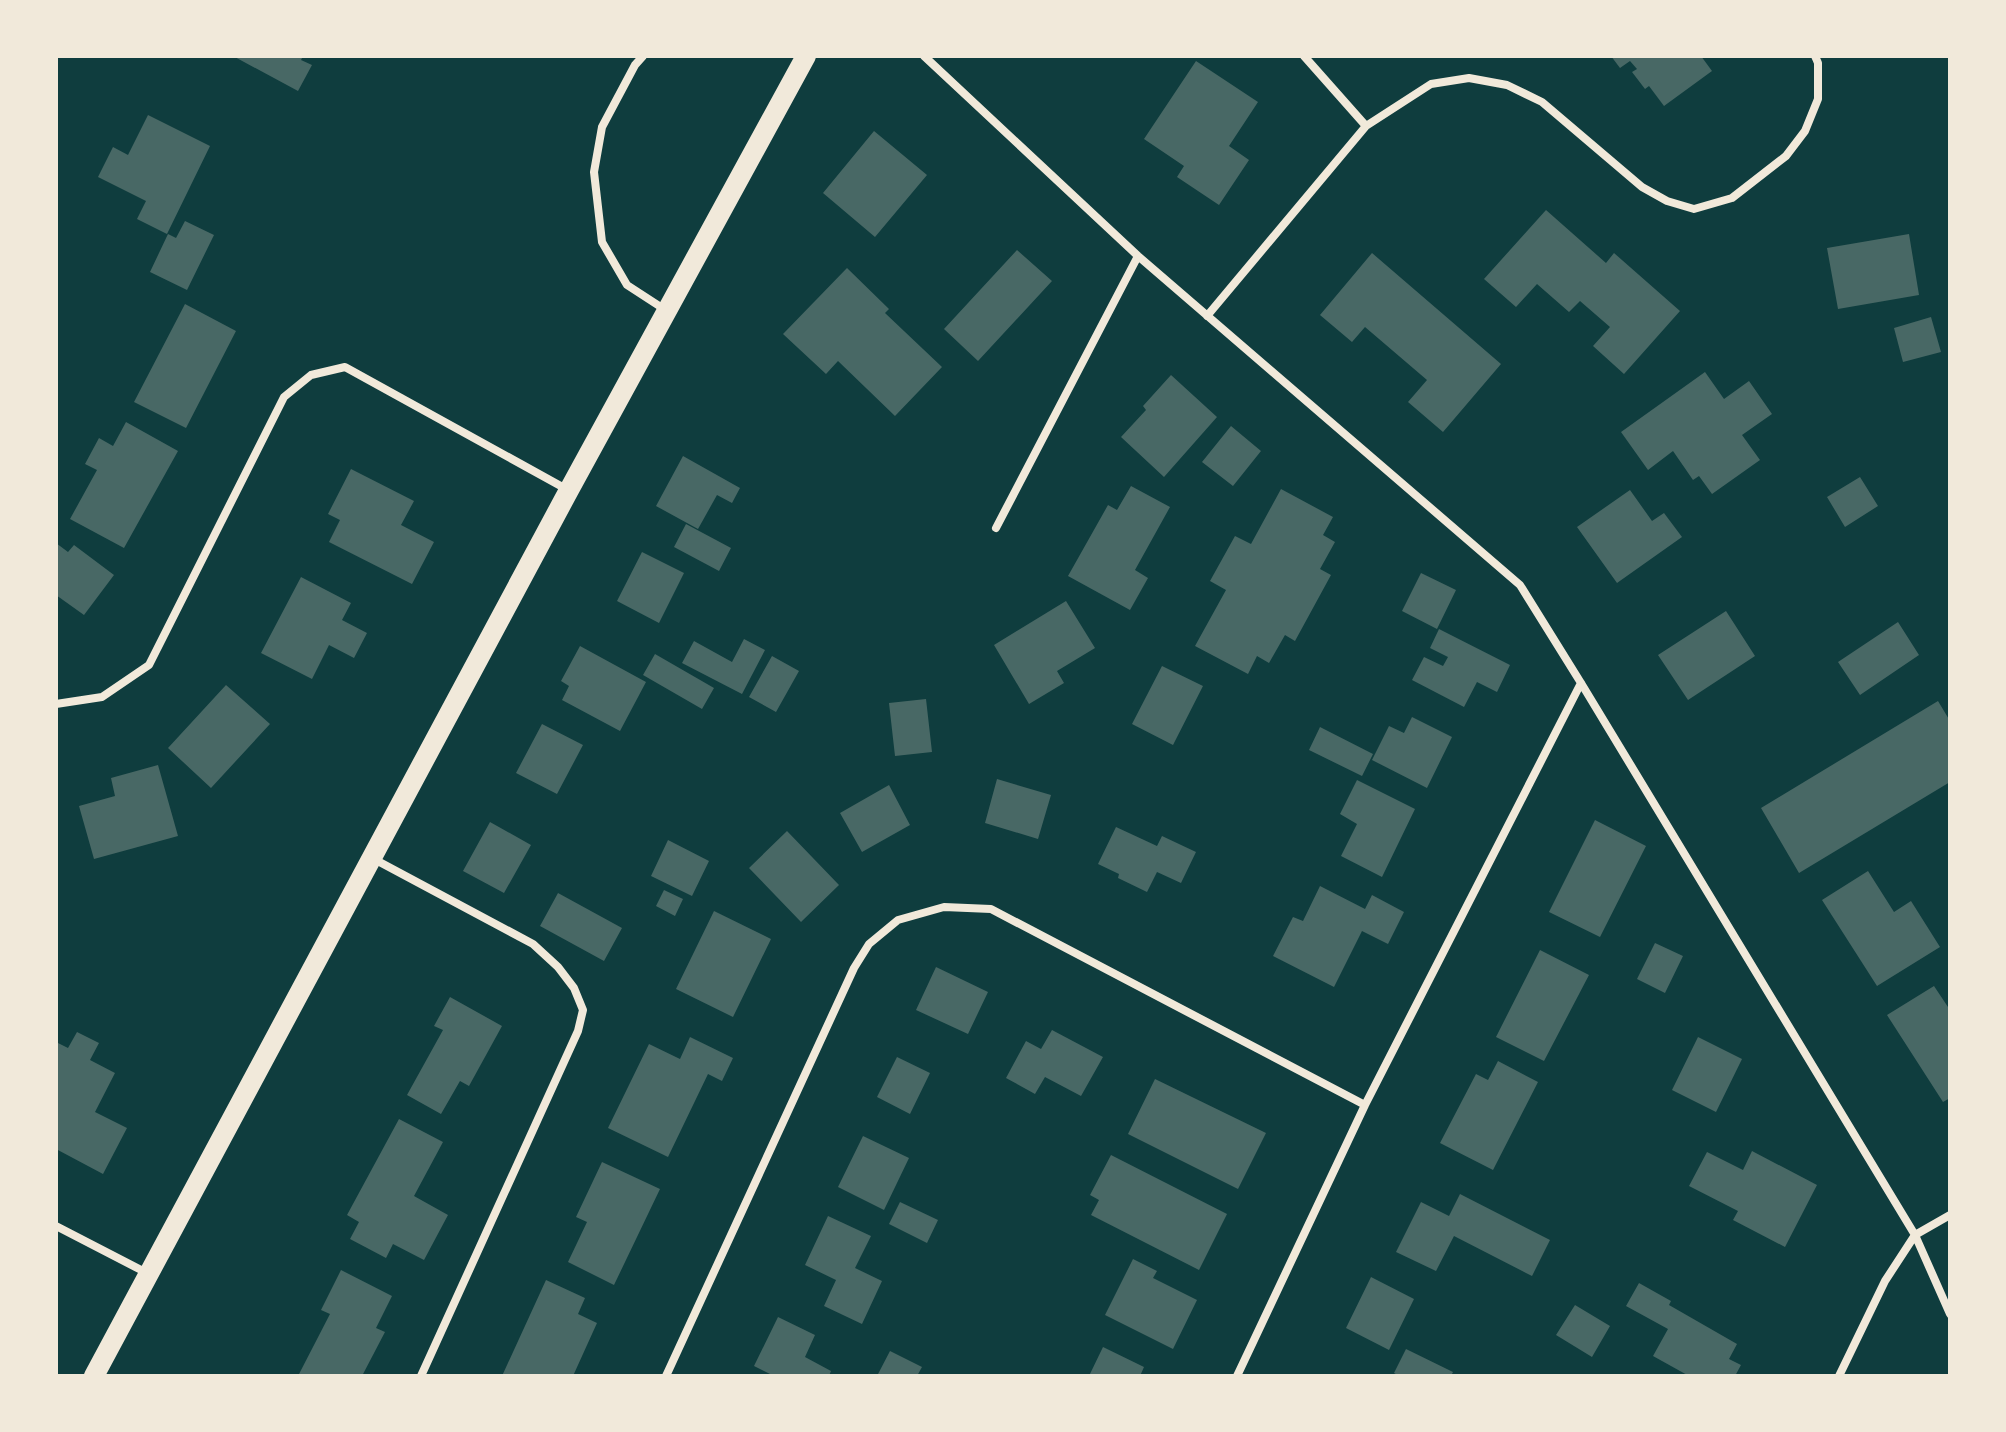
<svg xmlns="http://www.w3.org/2000/svg" width="2006" height="1432" font-family="'Archivo Narrow',sans-serif">
<rect width="100%" height="100%" fill="#0f3d3e"/>
<path fill="#486865" d="M233 56H303L301 60 312 65 298 91Z
M1611 56H1701L1712 71 1664 106 1649 86 1645 89 1632 72 1637 69 1630 61 1620 68Z
M1196 61 1258 102 1229 146 1249 160 1219 205 1177 177 1184 166 1144 139Z
M148 115 210 146 167 234 137 219 146 201 98 177 113 147 128 155Z
M874 131 927 175 875 237 823 193Z
M1546 210 1606 263 1614 253 1680 311 1624 374 1593 346 1610 327 1580 301 1569 312 1537 284 1516 307 1484 279Z
M185 221 214 235 187 290 150 272 168 234 176 238Z
M1909 234 1919 295 1838 309 1827 248Z
M1017 250 1052 281 978 361 944 329Z
M1372 253 1501 364 1443 432 1408 402 1427 380 1365 327 1352 342 1320 315Z
M847 268 889 309 885 313 942 367 895 416 838 361 826 374 783 334Z
M185 304 236 331 186 428 134 402Z
M1931 317 1941 352 1903 362 1894 328Z
M1705 372 1724 399 1749 381 1772 414 1742 435 1760 460 1712 494 1699 476 1693 480 1673 451 1648 470 1621 432Z
M1171 375 1217 417 1164 477 1121 437 1146 410 1143 406Z
M126 422 178 451 124 548 70 519 97 470 85 464 99 438 113 446Z
M1231 426 1261 451 1233 486 1202 462Z
M683 456 740 488 732 503 717 495 698 529 656 506Z
M351 469 414 501 401 525 434 542 412 584 329 542 340 520 328 514Z
M1860 477 1878 506 1845 527 1827 497Z
M1131 486 1170 507 1135 570 1148 578 1130 610 1068 576 1108 505 1117 510Z
M1281 489 1333 517 1323 535 1335 542 1320 569 1331 575 1295 641 1285 635 1269 663 1257 656 1248 674 1195 646 1226 590 1210 581 1235 536 1251 544Z
M1630 490 1652 521 1664 513 1682 537 1617 583 1577 527Z
M686 524 731 548 719 571 674 547Z
M56 543 68 552 74 545 114 575 84 615 56 595Z
M642 552 684 573 659 623 617 601Z
M1421 573 1456 590 1437 629 1402 611Z
M301 577 351 603 342 620 367 633 354 658 329 645 312 679 261 653Z
M1066 601 1095 648 1057 671 1064 683 1029 704 994 645Z
M1726 611 1755 656 1688 700 1658 655Z
M1898 622 1919 655 1860 695 1838 662Z
M1439 629 1510 665 1497 692 1477 682 1464 707 1412 680 1424 657 1443 666 1448 657 1430 648Z
M744 639 765 650 742 694 682 663 694 641 732 662Z
M580 646 646 682 620 731 562 700 569 686 561 681Z
M655 654 714 688 702 709 643 675Z
M772 656 799 671 776 712 749 697Z
M1162 666 1203 686 1173 745 1132 724Z
M226 685 270 724 211 788 168 748Z
M926 699 932 752 895 756 889 703Z
M1938 701 1950 721V782L1799 873 1761 808Z
M1412 717 1452 737 1427 788 1372 760 1389 726 1404 733Z
M542 724 583 745 557 794 516 773Z
M1320 727 1373 754 1362 776 1309 750Z
M158 765 178 836 94 859 79 806 115 796 111 778Z
M997 779 1051 795 1038 839 985 823Z
M1357 780 1415 809 1382 877 1341 856 1357 824 1340 814Z
M889 785 910 825 862 852 840 813Z
M1595 820 1646 846 1600 937 1549 912Z
M490 822 531 845 504 893 463 871Z
M1116 827 1157 846 1162 836 1196 852 1181 883 1157 872 1147 892 1118 878 1119 874 1098 864Z
M787 831 839 885 801 922 749 868Z
M668 840 709 861 692 896 651 876Z
M1868 871 1894 912 1911 901 1940 947 1877 986 1822 900Z
M1320 886 1365 909 1372 895 1404 912 1388 944 1362 931 1334 987 1273 956 1293 917 1303 921Z
M664 890 683 899 675 916 656 906Z
M558 893 622 928 604 961 540 926Z
M714 911 771 939 733 1017 676 989Z
M1655 943 1683 956 1665 993 1637 979Z
M1540 950 1589 975 1544 1061 1496 1037Z
M936 967 988 992 968 1034 916 1010Z
M1934 986 1950 1010V1098L1943 1102 1887 1015Z
M450 997 502 1026 469 1086 460 1081 441 1114 407 1095 443 1030 434 1026Z
M1052 1030 1103 1057 1081 1096 1045 1077 1035 1094 1006 1078 1026 1041 1041 1049Z
M77 1032 99 1043 90 1060 115 1073 95 1112 127 1128 103 1174 56 1149V1042L68 1048Z
M690 1037 733 1058 722 1081 708 1074 668 1157 608 1128 649 1044 680 1059Z
M1698 1037 1742 1059 1716 1112 1672 1090Z
M897 1057 930 1073 910 1114 877 1097Z
M1498 1061 1538 1082 1493 1170 1440 1143 1476 1074 1488 1080Z
M1155 1079 1266 1133 1238 1189 1128 1134Z
M399 1119 443 1142 414 1196 448 1215 424 1260 393 1244 386 1258 350 1239 359 1222 347 1215Z
M863 1136 909 1158 884 1210 838 1187Z
M1752 1151 1817 1185 1785 1247 1733 1220 1738 1211 1689 1186 1707 1152 1743 1170Z
M1111 1155 1227 1214 1199 1270 1091 1215 1099 1200 1090 1195Z
M602 1162 660 1189 614 1285 568 1262 587 1222 576 1217Z
M1460 1194 1550 1240 1532 1276 1454 1236 1436 1271 1396 1252 1421 1202 1449 1216Z
M900 1202 938 1220 927 1243 889 1224Z
M828 1216 871 1236 855 1268 882 1281 862 1324 824 1306 836 1280 805 1265Z
M1133 1259 1157 1271 1153 1278 1197 1300 1173 1349 1105 1315Z
M341 1270 392 1296 376 1328 385 1332 362 1376H298L330 1314 321 1310Z
M1371 1277 1414 1299 1389 1350 1346 1328Z
M546 1280 585 1298 578 1314 597 1323 573 1376H502Z
M1639 1283 1671 1301 1669 1305 1737 1344 1729 1359 1741 1365 1735 1376H1689L1653 1356 1668 1329 1626 1306Z
M1575 1305 1610 1326 1592 1357 1556 1335Z
M778 1317 815 1335 805 1357 831 1371 829 1376H774L754 1366Z
M1103 1347 1144 1367 1140 1376H1089Z
M1406 1349 1453 1372 1451 1376H1399L1394 1373Z
M890 1351 922 1367 917 1376H877Z"/>
<g fill="none" stroke-linecap="round" stroke-linejoin="round">
<path stroke="#f1e9da" stroke-width="8" d="M643 56 635 65 602 127 594 172 602 242 627 285 667 311
M924 56 1138 256 1520 585 1581 683 1915 1235 1950 1314
M1304 56 1366 126
M1207 316 1366 126 1431 84 1469 78 1507 85 1542 102 1642 187 1667 201 1694 209 1732 198 1786 156 1805 131 1818 99V63L1815 56
M996 528 1138 256
M56 704 102 697 149 665 284 397 311 375 345 367 568 490
M372 858 533 944 558 967 574 988 583 1010 578 1031 421 1376
M56 1226 147 1273
M666 1376 854 968 869 944 898 920 944 907 991 909 1365 1105
M1237 1376 1365 1105 1581 683
M1839 1376 1885 1281 1915 1235 1950 1215"/>
<path stroke="#f1e9da" stroke-width="20" d="M94 1376 569 490 806 56"/>
</g>
<rect width="2006" height="1432" fill="none" stroke="#f1e9da" stroke-width="116"/>
</svg>
